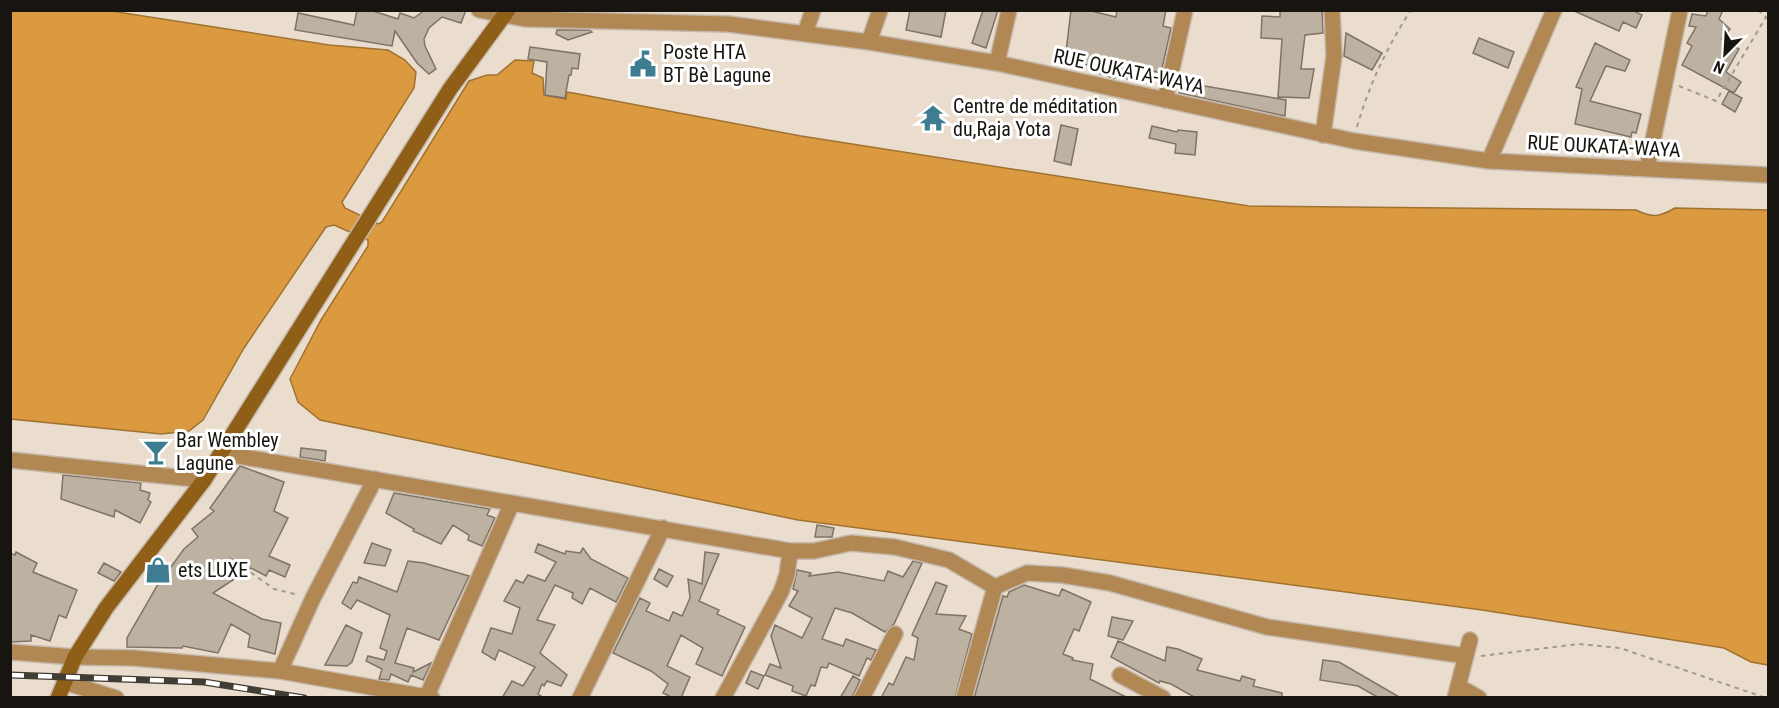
<svg xmlns="http://www.w3.org/2000/svg" width="1779" height="708" font-family="'Roboto Condensed',sans-serif">
<rect width="100%" height="100%" fill="#eaddce"/>
<path fill="#db9a40" stroke="#a07231" stroke-width="1.5" d="M11 11H111L329 45 388 50 405 60 416 72 414 88 342 202 345 208 378 224 382 222 469 81 487 75H497L515 60 534 61 532 73 543 78 544 95 566 99 567 92 573 93 801 136 1249 206 1636 210C1652 218 1660 217 1675 208L1768 210V665L1751 662 1724 648 1482 610 798 520 320 420 298 402 290 379 321 320 368 246V240L334 225 326 227 244 348 203 420 189 431 161 434 11 419Z"/>
<path fill="#bdb1a2" stroke="#7e7365" stroke-width="1.5" d="M357 10H370L398 19 400 13 414 18 425 10H466L461 23 442 17 429 28 424 39 425 46 436 69 429 74 417 63 395 31 392 46 295 30 298 13 354 25Z
M910 10H946L941 37 906 30Z
M983 10H998L986 48 972 43Z
M1071 10H1087L1116 17 1117 10H1166L1163 26 1171 28 1161 73 1132 66 1128 79 1116 75 1115 78 1100 74 1101 70 1084 64 1087 56 1066 52Z
M1280 10H1322L1323 33 1305 35 1301 69H1314L1309 98 1278 97 1282 39 1261 38 1262 16 1280 17Z
M1572 10H1632L1642 15 1636 28 1623 22 1619 31Z
M1708 10H1723L1719 19 1730 29 1722 39 1739 49 1726 72 1741 82 1734 93 1682 65 1692 46 1687 43 1696 27 1689 26 1692 14 1706 16Z
M557 30H589L592 32 568 40 556 34Z
M1346 33 1382 53 1372 70 1344 56Z
M1479 38 1514 52 1508 68 1473 53Z
M1595 43 1630 60 1625 71 1606 66 1590 101 1641 114 1636 133 1632 132 1631 137 1575 124 1582 89 1576 87Z
M530 47 580 54 578 69 572 68 571 75H569L565 98 545 95 547 62 528 59Z
M1181 82 1286 100 1285 116 1179 93Z
M1729 91 1742 98 1735 112 1722 104Z
M1061 125 1078 129 1071 165 1054 161Z
M1152 126 1177 132 1178 130 1197 132 1195 155 1175 153 1176 144 1149 138Z
M301 448 326 451 325 461 300 457Z
M240 466 284 482 274 511 288 518 269 556 290 565 285 577 269 570 266 576 251 568 213 593 262 619 281 623 275 654 248 647 250 635 231 624 218 653 183 646 182 648 127 647V638L157 586 184 549 198 537 192 529 214 511 210 508Z
M63 475 141 483 140 490 150 493 148 500 151 502 140 523 115 510 114 517 61 499Z
M394 493 490 509 487 515 495 518 482 546 468 540 469 535 453 525 441 544 413 531 414 529 386 513Z
M817 525 834 528 832 537H815Z
M372 543 391 550 385 566 364 563Z
M538 544 565 554 566 551 580 553 583 548 591 559 628 578 616 602 590 588 582 604 572 598 573 593 555 585 537 620 555 625 540 653 567 675 561 686 547 681 544 686 542 684 538 694 544 698H502L512 681 523 686 535 667 499 650 495 660 482 652 491 628 512 634 520 608 504 601 516 580 523 583 528 575 545 581 556 562 535 552Z
M16 552 37 563 33 572 77 590 66 618 59 615 50 641 31 635V641L10 642V553L15 555Z
M705 552 719 554 699 601 719 610 717 614 745 627 722 676 696 664 703 648 681 635 667 666 690 677 681 698H673L663 693 668 684 651 671 613 653 640 598 650 603 646 611 669 621 673 612 682 616 690 598 688 579 702 584Z
M408 561 424 563 469 576 439 640 407 628 395 663 414 668 413 672 431 663 423 680 411 675 408 682 391 674 389 680 379 679 382 669 366 661 368 656 384 660 387 651 380 648 390 615 357 600 351 609 342 603 353 582 357 583 359 577 397 592Z
M913 561 922 563 894 624 885 632 852 613 835 608 822 639 843 646 846 639 876 650 871 660 867 658 859 676 829 663 827 668 821 667 815 686 811 685 806 696 792 691 793 686 765 675 770 664 781 668 771 636 775 625 802 638 812 618 789 606 798 591 793 589 797 570 811 573 809 576 838 572 884 581 888 571 903 577Z
M104 563 121 572 114 581 98 573Z
M659 569 673 576 667 587 654 579Z
M936 582 947 586 936 614 966 616 959 629 972 634 955 698H881L889 683 893 685 906 657 914 660 918 638 912 635Z
M1024 585 1059 596 1062 589 1091 602 1079 631 1074 629 1063 654 1073 658 1072 660 1093 664 1090 679 1128 698H974L1003 596 1007 597 1009 592Z
M1112 617 1133 621 1123 640 1108 636Z
M346 625 362 633 352 662 347 666 325 665Z
M1118 641 1165 661 1167 647 1178 649 1202 659 1197 670 1240 681 1242 676 1255 680 1253 686 1282 693V698H1196L1171 684 1160 681 1159 683 1111 657Z
M1323 660 1339 662 1401 698H1379L1358 686 1320 680Z
M751 671 764 676 758 689 746 683Z
M853 676 860 680 852 698H840Z"/>
<g fill="none" stroke-linecap="round" stroke-linejoin="round">
<g stroke="#c4b9ac" stroke-width="18">
<path id="minor" d="M479 10 525 19 728 24 869 42 997 63 1354 141 1489 161 1768 175
M805 33 813 10
M869 42 880 10
M997 63 1009 10
M1165 100 1185 10
M1323 135 1334 56 1332 10
M1489 161 1554 10
M1647 169 1680 10
M221 453 790 551H814L851 543 895 547 949 560 995 587 1027 573 1062 575 1110 583 1267 627 1466 656
M10 460 204 480
M10 652 75 657 134 658 280 671 432 698
M280 671 313 598 375 479
M1120 675 1163 698
M64 682 116 698
M1458 686 1479 698
M427 696 512 503
M580 698 663 528
M723 698 781 592 787 575 790 551
M862 698 895 634
M964 698 995 587
M1455 698 1470 640"/>
</g>
<g stroke="#c4b9ac" stroke-width="18">
<path id="secondary" d="M58 698 75 657 106 608 204 480 450 89 508 10"/>
</g>
<path stroke="#a3998e" stroke-width="2" stroke-dasharray="4.5 4.5" stroke-linecap="butt" d="M1758 10 1768 19
M1679 86 1716 101 1766 17
M1357 127C1369 85 1387 47 1411 10
M229 557 274 589 299 595
M1481 656 1579 644 1620 648 1766 698"/>
<use href="#minor" stroke="#b18753" stroke-width="15"/>
<use href="#secondary" stroke="#8f5f17" stroke-width="15"/>
<g stroke="#423c35" stroke-width="7">
<path id="rail" d="M10 675 204 682 304 698"/>
</g>
<use href="#rail" stroke="#fff" stroke-width="4.5" stroke-dasharray="14" stroke-linecap="butt"/>
</g>
<defs>
<g id="civic-bare" transform="scale(2.07)"><path d="M-.6-6.5H3V-4.5H.6V-3L4-1V1h2V6H-6V1h2V-1L-.6-3ZM-1.2 2.5V6h2.4V2.5Z" fill="#3d7c91" stroke="#fff" stroke-width="2.5" paint-order="stroke"/></g>
<g id="temple-bare" transform="scale(2.07)"><path d="M0-6L5-2H3V0L6.5 2.5H4V6H1.5V3h-3V6H-4V2.5H-6.5L-3 0V-2H-5Z" fill="#3d7c91" stroke="#fff" stroke-width="2.5" paint-order="stroke"/></g>
<g id="bar-bare" transform="scale(2.07)"><path d="M-6-5H6L.8 .8V4.5H3.5V6h-7V4.5H-.8V.8Z" fill="#3d7c91" stroke="#fff" stroke-width="2.5" paint-order="stroke"/></g>
<g id="shop-bare" transform="scale(2.07)"><path d="M-5-2.5h2.3a2.7 3.5 0 0 1 5.4 0H5L5.5 6h-11ZM-1.5-2.5h3a1.5 2.3 0 0 0-3 0Z" fill="#3d7c91" stroke="#fff" stroke-width="2.5" paint-order="stroke"/></g>
</defs>
<g fill-rule="evenodd">
<use href="#civic-bare" x="643" y="64"/>
<use href="#temple-bare" x="933" y="118"/>
<use href="#bar-bare" x="156" y="452"/>
<use href="#shop-bare" x="158" y="570"/>
</g>
<g text-anchor="middle" dominant-baseline="central" stroke-width="6" stroke-linejoin="round" paint-order="stroke">
<g font-size="20" fill="#18140f" stroke="#fff" text-anchor="start">
<text x="663" y="52">Poste HTA<tspan x="663" dy="23">BT Bè Lagune</tspan></text>
<text x="953" y="106">Centre de méditation<tspan x="953" dy="23">du,Raja Yota</tspan></text>
<text x="176" y="440">Bar Wembley<tspan x="176" dy="23">Lagune</tspan></text>
<text x="178" y="570">ets LUXE</text>
</g>
<g font-size="20" fill="#18140f" stroke="#fff">
<text transform="translate(1129 71) rotate(12)">RUE OUKATA-WAYA</text>
<text transform="translate(1604 146) rotate(3)">RUE OUKATA-WAYA</text>
</g>
</g>
<rect width="1779" height="708" fill="none" stroke="#18140f" stroke-width="24"/>
<g transform="translate(1725 54) rotate(204)" stroke="#ffffff" stroke-width="4.5" paint-order="stroke">
<path d="M0-4.5L10 22L0 15L-10 22Z" fill="#18140f"/>
<text y="-9" font-size="16" font-weight="bold" text-anchor="middle" fill="#18140f">N</text>
</g>
</svg>
